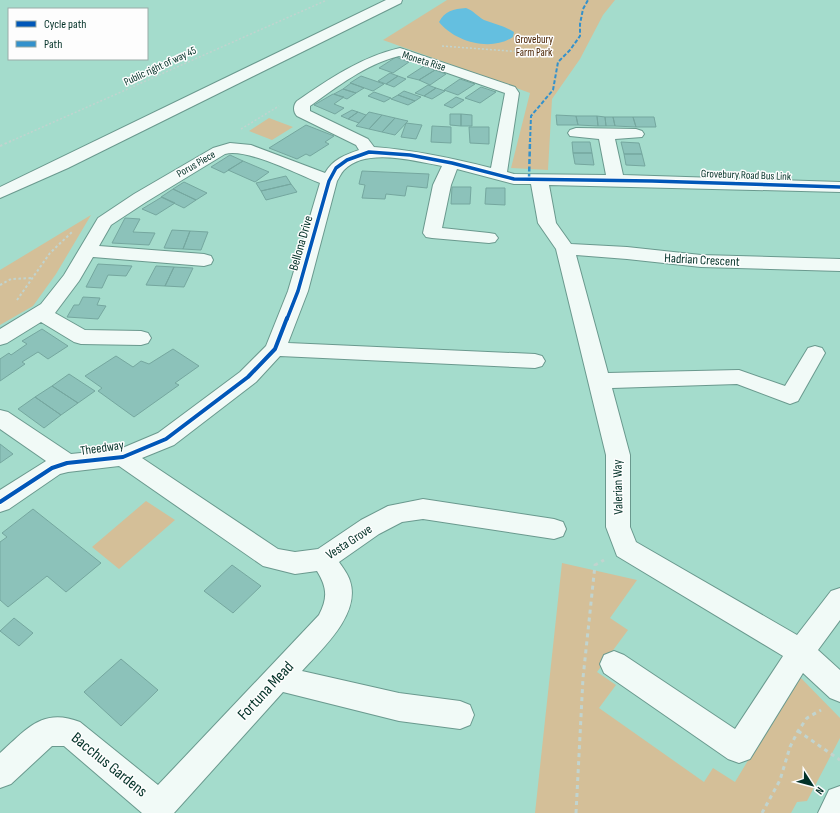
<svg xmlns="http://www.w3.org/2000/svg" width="840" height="813" font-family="'Sofia Sans Condensed',sans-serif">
<rect width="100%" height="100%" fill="#a4dccc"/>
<path fill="#d4bf98" d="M447 0H615L603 15 580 59 552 99 548 170 511 168 530 93 383 40Z
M269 118 293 127 272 140 249 131Z
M91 215 56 274 33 306 0 325V270Z
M146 501 175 520 119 569 92 547Z
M562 563 637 580 610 618 628 630 597 672 616 685 599 708 704 782 713 768 735 782 799 676 840 718V738L807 801 797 802 791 813H535Z"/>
<path fill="#64bfe0" d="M466 8C474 11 477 16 484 20 494 24 505 26 514 32L513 37C491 52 455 42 439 22 445 11 453 9 466 8Z"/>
<path fill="#8cc2ba" stroke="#75a79f" d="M396 57 409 62 393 73 379 68Z
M424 66 435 70 419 80 407 77Z
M435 70 446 74 430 85 419 80Z
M390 73 398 76 386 84 378 81Z
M361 76 384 84 373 91 350 83Z
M398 76 406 79 394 87 386 84Z
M460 79 475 84 458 95 444 90Z
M351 83 364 88 356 93 343 89Z
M428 85 436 88 424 96 415 93Z
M481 87 496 92 480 103 465 98Z
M436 88 445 91 432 99 424 96Z
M343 89 356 93 347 99 334 94Z
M404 91 421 97 415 101 398 95Z
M374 92 391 98 384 102 368 96Z
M333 94 344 97 334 104 344 108 335 114 314 105Z
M398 95 415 101 408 105 391 99Z
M456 97 464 100 452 108 444 105Z
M352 110 358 112 348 119 341 116Z
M358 112 366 115 359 123 348 119Z
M369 112 382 115 369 129 356 126Z
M450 114H461V126L450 125Z
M461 114 472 115V126H461Z
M382 115 395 118 382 132 369 129Z
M556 115 576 116 578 125H557Z
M576 116H597L598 126 578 125Z
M597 116 605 117 606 126H598Z
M605 117H613L615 126H606Z
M613 117H633L636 127 615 126Z
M633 117H654L656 127H636Z
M395 118 408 121 395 135 382 132Z
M406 123 422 125 416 139 401 137Z
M306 125 334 136 325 142 329 144 310 156 306 154 297 159 269 148Z
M432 126 451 127V143L431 142Z
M469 127H489V144L470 143Z
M572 142H590L592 153H573Z
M621 142 639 143 642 154H624Z
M573 153H592L594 165 575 164Z
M624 154H642L645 166 626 165Z
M230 155 243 161 224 173 211 167Z
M243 161 269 172 255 182 228 170Z
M362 171 429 174 427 188 407 186 405 196 386 194 385 199 362 198 365 185 359 184Z
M286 176 291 184 261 191 256 183Z
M184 182 207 193 196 200 173 189Z
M291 184 297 192 266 200 261 191Z
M452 187H471L470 204H451Z
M486 188H505V205L485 204Z
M173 189 196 200 184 208 161 197Z
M162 197 175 203 156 215 142 209Z
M125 218 140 219 133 232 155 233 149 245 112 243Z
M172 230 190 231 183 249 164 248Z
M190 231 208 232 201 250 183 249Z
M98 264 132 266 126 276 108 275 102 288 86 287Z
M156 266 174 267 165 286 146 285Z
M174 267 193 268 184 287 165 286Z
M83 297 100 298 97 305 106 306 98 319 67 317 74 305H79Z
M42 329 68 346 48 359 38 352 22 362 25 364 0 381V359L9 353 11 355 27 344 22 341Z
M173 349 199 366 175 383 179 385 134 417 98 391 102 388 85 376 116 356 133 367 141 361 149 364Z
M69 374 95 391 78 403 52 386Z
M52 386 78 403 61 415 35 397Z
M35 397 61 415 44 428 18 409Z
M0 444 13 454 0 463Z
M33 509 101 563 66 592 47 576 8 607 0 600V542L7 537 2 533Z
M232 565 261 586 233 613 204 591Z
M14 618 33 633 19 646 0 631Z
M121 659 158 690 121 726 84 692Z"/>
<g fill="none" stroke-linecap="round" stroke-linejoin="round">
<g stroke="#6a998e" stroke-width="2">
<path id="minor" d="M400 48 515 87 519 93 507 172 514 174 606 175 599 139 570 136 568 133 570 130 576 128 636 129 642 131 644 134 642 137 615 139 623 175 840 182V192L549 185 556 223 571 244 627 247 701 255 840 259V271L701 267 627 259 576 255 608 373 739 370 785 386 808 348 815 346 822 348 825 353 798 401 790 404 737 384 612 388 630 455V527L636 542 797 635 831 591 840 588V620L818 650 840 670V702L830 698 803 673 750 759 739 763 728 759 604 673 600 664 604 655 614 651 624 655 735 729 783 656 617 556 606 527V455L556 249 538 223 531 184H514L457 169 451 185 442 228 489 233 495 234 498 238 495 242 489 243 432 238 426 237 423 233 433 185 442 166C414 161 366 147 344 170 341 173 339 178 337 181L308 291 288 343 535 354 542 356 545 361 542 366 535 368 280 356 256 382 174 445 142 458 278 549 295 552 318 549 361 520 388 506 423 499 554 519 563 522 566 529 563 536 554 539 423 519 402 522 379 534 339 562C343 568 348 574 350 581 361 614 322 649 302 671L399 693 460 701 470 705 474 715 470 725 460 729 399 721 283 692 174 813H142L64 746H52L11 784 0 788V753C26 730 42 707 80 722L158 785 319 615C328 598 327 587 317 571L295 574 263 566 119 466 68 472 60 474 9 509 0 512V490L46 461 0 429V410L8 412 71 454 120 449 158 433 240 372 266 346 288 291 320 183C297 174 247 148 225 154L146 202 111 225 99 246 204 254 211 256 213 260 211 264 204 266 93 257 79 281 55 313 85 330 141 331 148 333 151 338 148 343 141 345 81 344 74 342 41 322 7 343 0 345V329L41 304 64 275 98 218 134 194 213 148 230 143 251 145 325 173C333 159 345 155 359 150L356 145 297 116C293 112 293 105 297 101 329 79 361 57 400 48ZM399 56 505 93 491 168C452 158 414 150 374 147L368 139 310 111V106C337 87 366 64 399 56Z
M840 786V813H818L829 790Z"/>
</g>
<g stroke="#6a998e" stroke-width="2">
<path id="highway" d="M386 0H402L401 3 68 168 0 198V187Z"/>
</g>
<path stroke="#c1d4cf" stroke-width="1.5" stroke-dasharray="2 2" stroke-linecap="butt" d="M442 46 536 53
M241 129 279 106
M9 142 327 0"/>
<path stroke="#c1d4cf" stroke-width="2" stroke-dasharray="2.5 2.5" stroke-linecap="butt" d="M0 146 11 141
M0 285 11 279 33 278
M17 300 50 253 72 232"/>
<path stroke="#c1d4cf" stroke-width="3" stroke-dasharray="4 4" stroke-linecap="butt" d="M798 731 840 760
M576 813 583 678 595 565 604 560
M762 813 780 780 790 747 798 731 807 718 821 710"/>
<use href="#minor" fill="#f1faf7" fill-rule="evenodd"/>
<use href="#highway" fill="#f1faf7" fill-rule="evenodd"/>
<path stroke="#3391cc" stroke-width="2" stroke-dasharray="4 2" stroke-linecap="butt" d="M530 142 531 116 553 90 558 62 570 50 580 36V24L583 9 588 0"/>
<path stroke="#3391cc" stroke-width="2.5" stroke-dasharray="5 2.5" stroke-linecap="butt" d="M529 179 530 141"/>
<g stroke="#fdfdfd" stroke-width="5.5">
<path id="cycleway-far1" d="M287 319 298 291 329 181 336 168 347 160 369 152 410 155 452 163 514 179 652 181 840 187"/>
</g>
<g stroke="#fdfdfd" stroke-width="6">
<path id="cycleway" d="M0 502 52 468 67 463 123 457 166 439 248 377 275 349 287 318"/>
</g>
<use href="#cycleway-far1" stroke="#0057b8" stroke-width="3.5"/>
<use href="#cycleway" stroke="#0057b8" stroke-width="4"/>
</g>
<g text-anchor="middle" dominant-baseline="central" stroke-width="3" stroke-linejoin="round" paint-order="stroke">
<g font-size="11" fill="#4c2504" stroke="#fdfdfd">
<text x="534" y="39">Grovebury<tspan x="534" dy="13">Farm Park</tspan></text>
</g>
<g font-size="11" fill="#023127" stroke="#fdfdfd">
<text transform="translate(424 61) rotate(17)">Moneta Rise</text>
<text transform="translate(160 66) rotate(-25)">Public right of way 45</text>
<text transform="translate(196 164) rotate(-30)">Porus Piece</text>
<text transform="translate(746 175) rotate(2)">Grovebury Road Bus Link</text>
</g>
<g font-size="13" fill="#023127" stroke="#fdfdfd">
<text transform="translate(301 243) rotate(-74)">Bellona Drive</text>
<text transform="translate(702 260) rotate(3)">Hadrian Crescent</text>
<text transform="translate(102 448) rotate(-8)">Theedway</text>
<text transform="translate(618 487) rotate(-91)">Valerian Way</text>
<text transform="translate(349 542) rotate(-33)">Vesta Grove</text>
</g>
<g font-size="16" fill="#023127" stroke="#fdfdfd">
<text transform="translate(266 691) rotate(-47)">Fortuna Mead</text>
<text transform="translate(109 765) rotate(39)">Bacchus Gardens</text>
</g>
</g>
<rect x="8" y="8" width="140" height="52" fill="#fdfdfd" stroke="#99aba7"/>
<rect x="16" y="21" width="20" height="6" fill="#0057b8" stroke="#99aba7"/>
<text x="44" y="28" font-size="12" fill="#023127">Cycle path</text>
<rect x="16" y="41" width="20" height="6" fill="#3391cc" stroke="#99aba7"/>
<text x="44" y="48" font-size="12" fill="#023127">Path</text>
<g transform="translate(812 785) rotate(126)" stroke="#fdfdfd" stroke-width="3" paint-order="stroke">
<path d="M0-3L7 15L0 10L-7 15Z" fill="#023127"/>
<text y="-6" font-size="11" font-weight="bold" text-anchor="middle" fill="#023127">N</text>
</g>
</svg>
